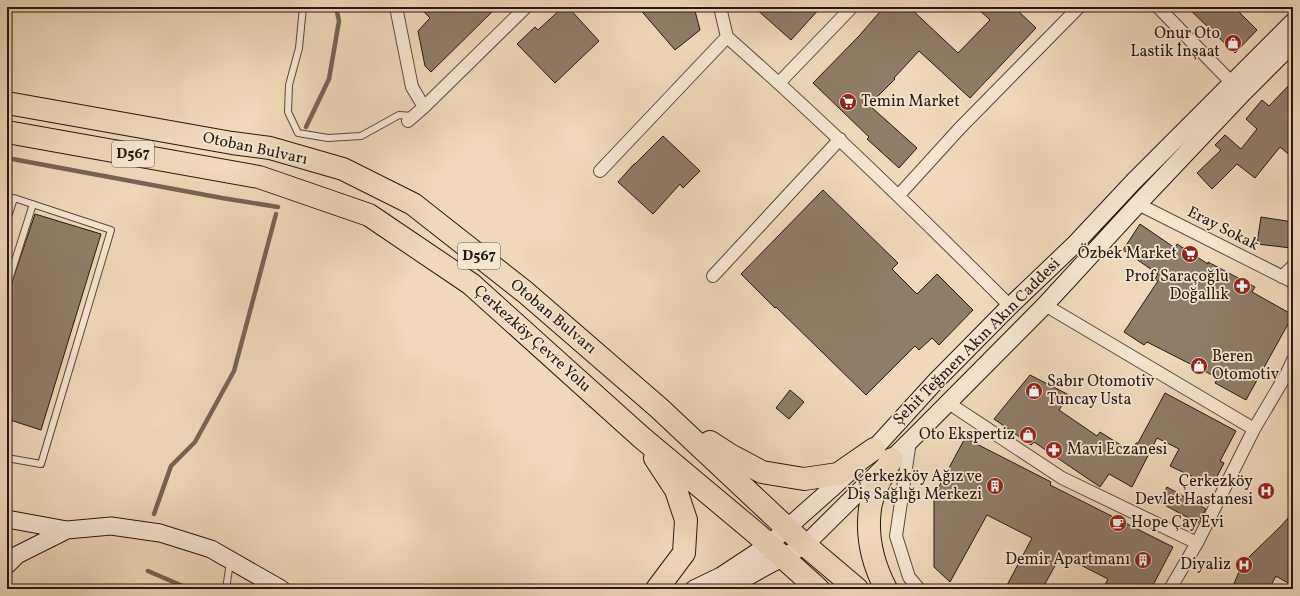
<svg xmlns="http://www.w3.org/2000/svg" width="1300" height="596" font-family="Vollkorn,serif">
<rect width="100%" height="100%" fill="#efd9b8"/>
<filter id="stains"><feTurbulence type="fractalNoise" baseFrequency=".005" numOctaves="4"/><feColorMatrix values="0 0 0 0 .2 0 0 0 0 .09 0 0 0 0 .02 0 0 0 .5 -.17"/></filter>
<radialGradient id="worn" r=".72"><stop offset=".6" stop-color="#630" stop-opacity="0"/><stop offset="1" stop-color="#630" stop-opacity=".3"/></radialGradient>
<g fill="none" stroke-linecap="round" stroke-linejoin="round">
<path stroke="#756554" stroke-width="4.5" d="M306 127 329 79 339 21 336 7
M7 158 222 198 278 207
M154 514 171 466 195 442 234 371 276 214
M148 571 185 587V589"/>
</g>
<path fill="#8e7d68" stroke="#251912" d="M419 7H497L431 72 425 66 418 31 430 18Z
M563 7H568L599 41 555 83 517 44 535 27 538 30Z
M638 7H694L700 30 675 50Z
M754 7H821L791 40Z
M884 7H909L958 53 990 20 976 7H1014L1036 28 970 98 919 51 894 78 895 79 869 105 917 148 899 168 867 139 869 137 813 83 859 36Z
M1187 7H1234L1257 30 1235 53Z
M1293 81V158L1280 147 1255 178 1237 164 1212 189 1197 173 1221 150 1215 145 1225 135 1241 149 1257 129 1246 119 1262 100 1269 106Z
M663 136 700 171 683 188 680 184 653 214 618 182 634 164H635Z
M823 190 898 263 892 269 917 294 937 274 973 310 939 345 932 338 919 350 915 346 866 395 776 307 775 308 741 274Z
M35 214 101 234 41 430 7 419V297Z
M1261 217 1293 222 1291 248 1257 244Z
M1140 224 1175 248 1177 244 1208 264V262L1255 287 1252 292 1293 315 1246 400 1215 383 1218 378 1147 342 1144 345 1124 332 1158 281 1155 279 1158 274 1123 250Z
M1030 375 1069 395 1059 410 1097 436 1100 432 1132 452 1136 443H1138L1165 393 1236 431 1220 461 1224 463 1212 486 1170 466 1179 449 1157 438 1132 487 1109 474 1100 487 1034 442 1031 445 994 419Z
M790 390 804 402 789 419 776 408Z
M965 438 1051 482 1050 485 1173 547 1151 589H1103L1108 579 1061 555 1042 589H1005L1032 538 987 515 950 582 934 567V496Z
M1167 487 1206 509 1198 523 1159 502Z
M1293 512V586L1276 576 1269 589H1232L1238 574 1250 556 1282 525Z"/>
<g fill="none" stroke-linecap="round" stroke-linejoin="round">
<g stroke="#58493c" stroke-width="8">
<path id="lane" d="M303 7 299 48 289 85 288 112 298 133 328 138 361 136 399 115 413 116
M7 220 14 198 111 230 41 464 7 458
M7 286 33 204
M226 589 230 562"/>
</g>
<g stroke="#58493c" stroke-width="14">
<path id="street" d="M396 7 412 87 424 107
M720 7 727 37
M1158 7 1231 82
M779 83 852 7
M408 121 424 107 526 7
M600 171 727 37C825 123 918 214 1010 306
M899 195 960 128 1079 7
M1138 204 1293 282
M713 276 840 139
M1282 277 1293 266
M1045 305 1254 429
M949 402 956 408 1062 478 1197 543
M910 441 896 536 909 577 919 589
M1170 589 1197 543 1254 429 1286 375 1293 360"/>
</g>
<g stroke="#251912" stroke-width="19">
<path id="secondary" d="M7 519 67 530
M7 565 17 555 67 530 111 526 160 533 211 549 281 589
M694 589 721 576 768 545 831 489 874 449 935 382 1010 306 1074 245 1134 181 1293 22
M725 589 805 545 920 431 1045 305 1138 204 1244 92 1293 43"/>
</g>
<g stroke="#251912" stroke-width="24">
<path id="highway" d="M7 103 232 143 270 148 343 169 413 204 525 292 659 408 805 545 857 589
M7 132 259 177 369 215 471 284 641 437 757 534 818 589
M710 442 730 455 762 472 804 479 838 474 874 449
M655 458 676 490 686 520 684 553 657 589
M886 589C873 564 866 538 870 509 872 492 884 473 892 459"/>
</g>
<use href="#lane" stroke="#f5e6d1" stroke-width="6"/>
<use href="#street" stroke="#f5e6d1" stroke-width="12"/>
<use href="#secondary" stroke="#f5e6d1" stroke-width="17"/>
<use href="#highway" stroke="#efd9b8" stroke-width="22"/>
</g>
<defs>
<g id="shop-disc" transform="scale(0.9)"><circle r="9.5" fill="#8f2418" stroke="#f5e6d1"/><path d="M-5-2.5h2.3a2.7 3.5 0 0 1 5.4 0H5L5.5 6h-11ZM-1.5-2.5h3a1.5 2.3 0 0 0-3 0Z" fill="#fff"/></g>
<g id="supermarket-disc" transform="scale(0.9)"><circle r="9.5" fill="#8f2418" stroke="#f5e6d1"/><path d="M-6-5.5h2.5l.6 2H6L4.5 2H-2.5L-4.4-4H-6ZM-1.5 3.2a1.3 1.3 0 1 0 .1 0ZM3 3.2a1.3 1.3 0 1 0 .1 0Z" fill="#fff"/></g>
<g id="pharmacy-disc" transform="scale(0.9)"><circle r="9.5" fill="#8f2418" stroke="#f5e6d1"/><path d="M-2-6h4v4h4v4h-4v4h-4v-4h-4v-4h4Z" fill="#fff"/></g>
<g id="building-disc" transform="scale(0.9)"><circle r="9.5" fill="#8f2418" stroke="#f5e6d1"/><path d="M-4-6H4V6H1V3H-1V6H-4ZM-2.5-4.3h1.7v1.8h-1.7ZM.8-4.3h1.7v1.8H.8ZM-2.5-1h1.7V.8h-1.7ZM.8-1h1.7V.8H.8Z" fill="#fff"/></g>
<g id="hospital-disc" transform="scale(0.9)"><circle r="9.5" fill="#8f2418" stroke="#f5e6d1"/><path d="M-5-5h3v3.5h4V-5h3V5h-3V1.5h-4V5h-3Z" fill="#fff"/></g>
<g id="cafe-disc" transform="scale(0.9)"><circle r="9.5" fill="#8f2418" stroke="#f5e6d1"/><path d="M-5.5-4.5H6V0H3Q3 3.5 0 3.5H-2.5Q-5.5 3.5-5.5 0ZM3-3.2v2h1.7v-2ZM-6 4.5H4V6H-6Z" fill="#fff"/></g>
</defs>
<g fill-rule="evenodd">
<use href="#shop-disc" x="1233" y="43"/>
<use href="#supermarket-disc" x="848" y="102"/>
<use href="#supermarket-disc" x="1190" y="254"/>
<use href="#pharmacy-disc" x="1242" y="286"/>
<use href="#shop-disc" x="1199" y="366"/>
<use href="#shop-disc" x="1034" y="391"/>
<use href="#shop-disc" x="1028" y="435"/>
<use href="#pharmacy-disc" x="1054" y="450"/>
<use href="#building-disc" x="995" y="486"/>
<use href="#hospital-disc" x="1266" y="491"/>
<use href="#cafe-disc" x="1118" y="523"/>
<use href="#building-disc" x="1143" y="560"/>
<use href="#hospital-disc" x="1244" y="565"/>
</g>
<g text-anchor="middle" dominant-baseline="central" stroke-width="3.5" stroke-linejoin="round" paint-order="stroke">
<g fill="#f5e6d1" stroke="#63564b" stroke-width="1">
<rect x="112" y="141" width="42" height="26" rx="3"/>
<rect x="458" y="243" width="42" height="26" rx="3"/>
</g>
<g font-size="15" font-weight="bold" fill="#251912">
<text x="133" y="154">D567</text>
<text x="479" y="256">D567</text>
</g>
<g font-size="16" fill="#251912" stroke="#f5e6d1" text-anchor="end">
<text x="1220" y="34">Onur Oto<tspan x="1220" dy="18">Lastik İnşaat</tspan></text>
<text x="861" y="102" text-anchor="start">Temin Market</text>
<text x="1177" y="254">Özbek Market</text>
<text x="1229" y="277">Prof Saraçoğlu<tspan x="1229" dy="18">Doğallık</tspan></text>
<text x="1212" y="357" text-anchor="start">Beren<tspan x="1212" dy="18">Otomotiv</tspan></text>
<text x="1047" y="382" text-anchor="start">Sabır Otomotiv<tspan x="1047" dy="18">Tuncay Usta</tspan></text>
<text x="1015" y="435">Oto Ekspertiz</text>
<text x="1067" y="450" text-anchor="start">Mavi Eczanesi</text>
<text x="982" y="477">Çerkezköy Ağız ve<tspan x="982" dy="18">Diş Sağlığı Merkezi</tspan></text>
<text x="1253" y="482">Çerkezköy<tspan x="1253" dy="18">Devlet Hastanesi</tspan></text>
<text x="1131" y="523" text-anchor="start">Hope Çay Evi</text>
<text x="1130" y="560">Demir Apartmanı</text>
<text x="1231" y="565">Diyaliz</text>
</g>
<g font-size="16" fill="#251912" stroke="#f5e6d1">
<text transform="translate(255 149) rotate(12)">Otoban Bulvarı</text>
<text transform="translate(1223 229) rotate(27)">Eray Sokak</text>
<text transform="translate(553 317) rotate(40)">Otoban Bulvarı</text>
<text transform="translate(532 339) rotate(42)">Çerkezköy Çevre Yolu</text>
<text transform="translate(977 342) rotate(-45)">Şehit Teğmen Akın Akın Caddesi</text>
</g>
</g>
<rect width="1300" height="596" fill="none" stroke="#efd9b8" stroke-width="24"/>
<rect x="8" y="8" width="1284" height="580" fill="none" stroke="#251912" stroke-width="2"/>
<rect x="12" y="12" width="1276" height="572" fill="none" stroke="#251912"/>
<rect width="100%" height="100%" filter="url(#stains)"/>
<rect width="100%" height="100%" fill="url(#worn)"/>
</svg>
